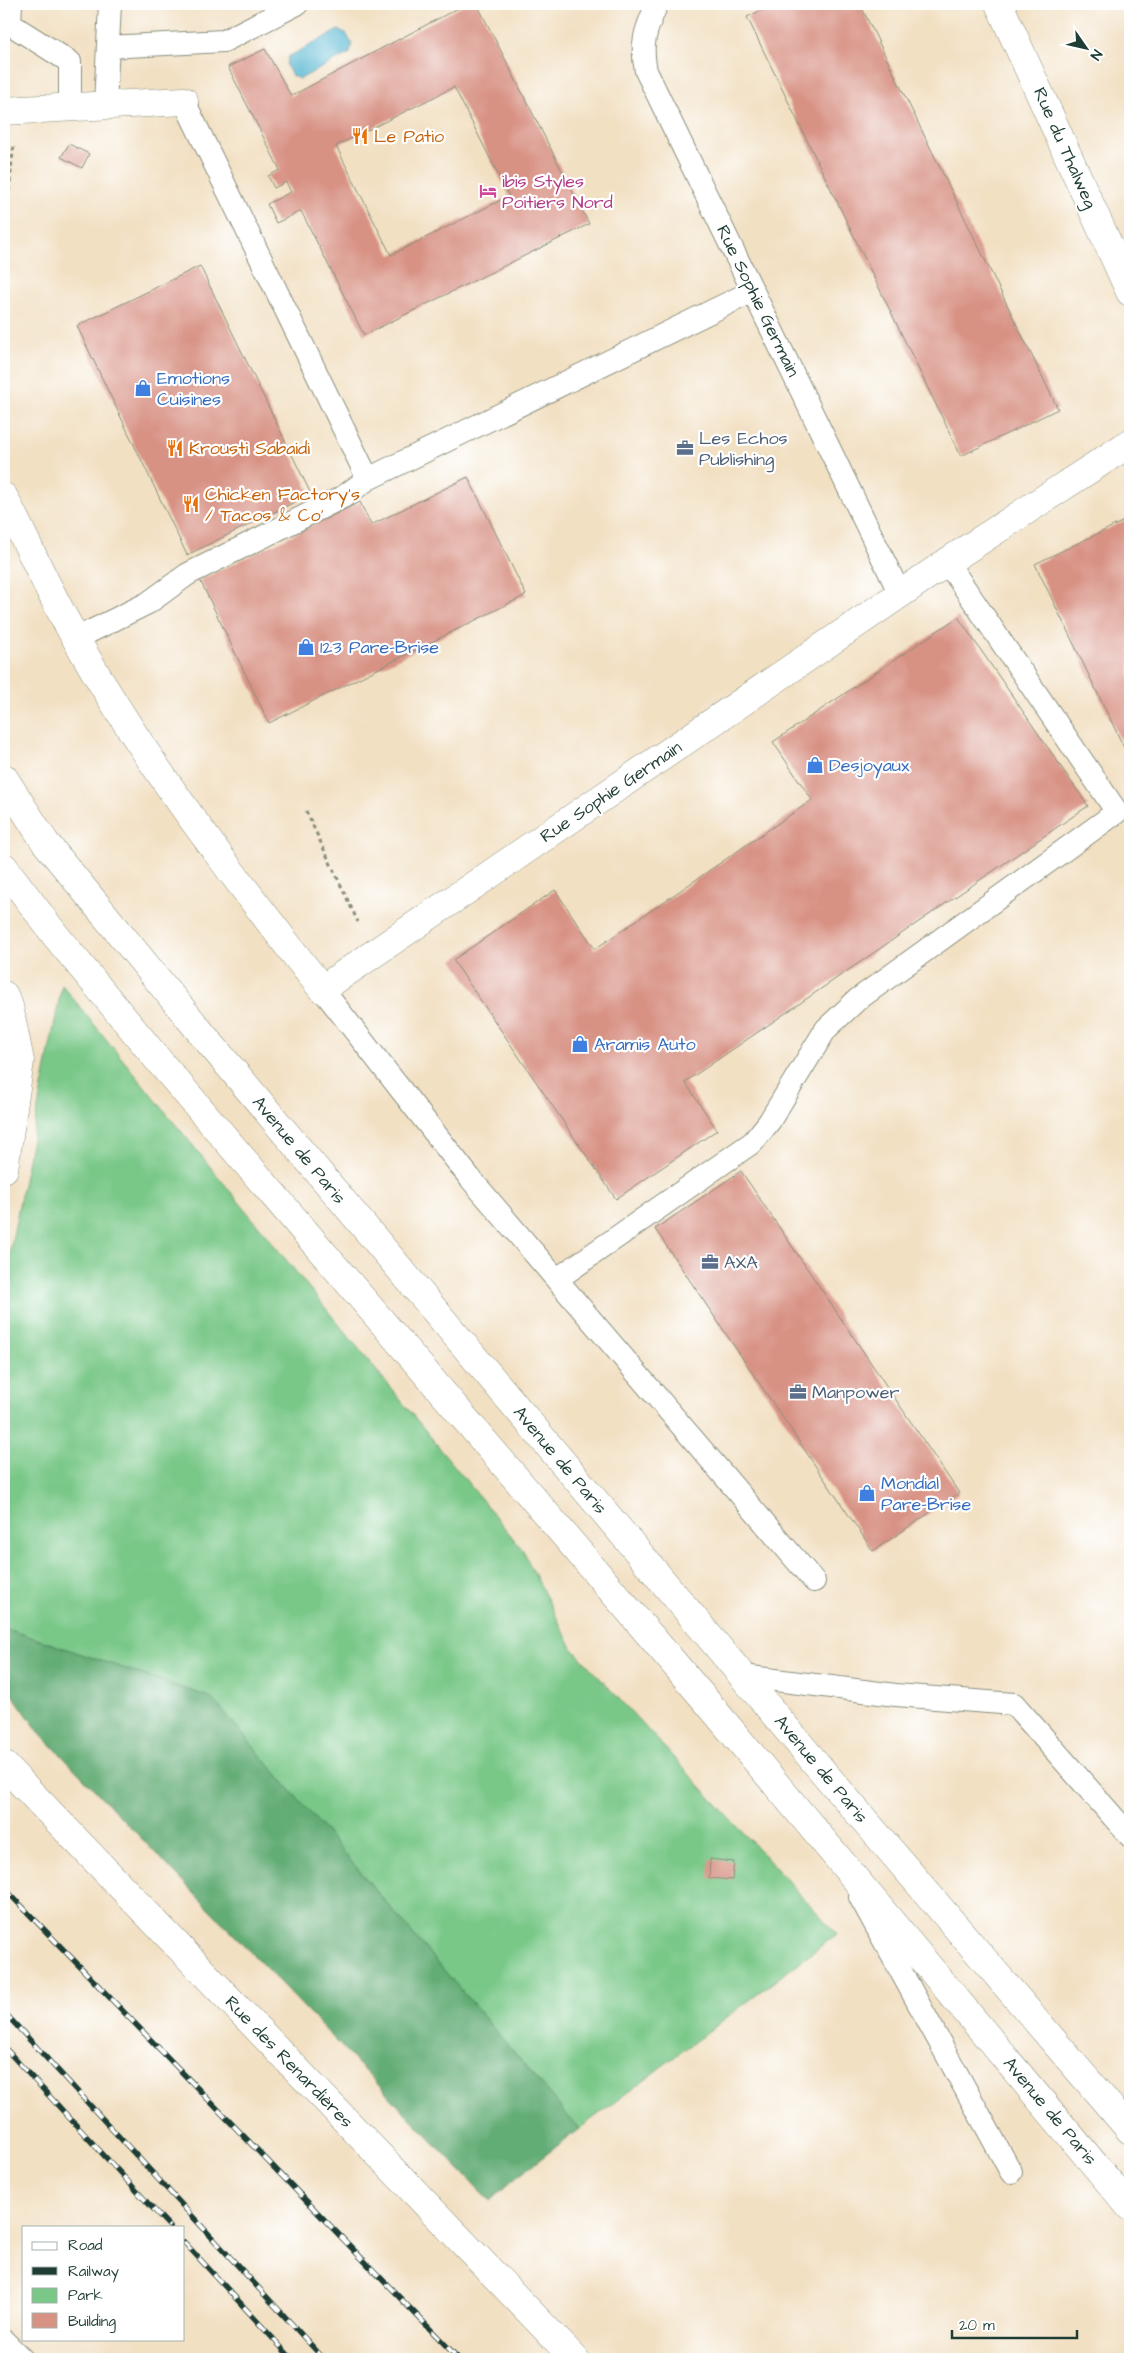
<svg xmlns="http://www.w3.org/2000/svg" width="1134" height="2363" font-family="'Architects Daughter',sans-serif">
<rect width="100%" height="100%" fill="#fff"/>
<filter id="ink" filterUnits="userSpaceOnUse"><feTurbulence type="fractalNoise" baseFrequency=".02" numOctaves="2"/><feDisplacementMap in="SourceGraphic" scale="10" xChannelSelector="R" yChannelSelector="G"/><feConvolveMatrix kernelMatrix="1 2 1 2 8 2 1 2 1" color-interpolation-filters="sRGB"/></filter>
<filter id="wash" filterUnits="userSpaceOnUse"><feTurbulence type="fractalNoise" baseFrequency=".0096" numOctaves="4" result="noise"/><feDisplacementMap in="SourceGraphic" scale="20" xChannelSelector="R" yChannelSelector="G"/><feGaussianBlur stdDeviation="1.12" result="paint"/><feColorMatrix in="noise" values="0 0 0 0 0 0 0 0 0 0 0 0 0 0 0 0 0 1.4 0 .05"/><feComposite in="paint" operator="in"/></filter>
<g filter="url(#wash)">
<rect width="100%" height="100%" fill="#f2e0c3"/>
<path fill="#79c888" stroke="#4c825e" d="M62 985 522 1549 572 1648 837 1934 579 2129 212 1698 4 1628V1282Z"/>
<path fill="#62ac74" stroke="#407454" d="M4 1628 212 1698 579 2129 507 2185 490 2201 39 1732 4 1683Z"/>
<path fill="#50b4cf" stroke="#387882" d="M338 30 346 33 352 44 350 53 300 79 292 76 286 65 288 57Z"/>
<g id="blocks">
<path fill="#d89284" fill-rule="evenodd" d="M466 4H477L589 224 364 335 301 211 276 223 267 204 291 192 286 182 274 188 268 176 280 170 228 67 265 49 291 96ZM454 87 509 196 391 255 336 146Z
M774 4H860L1058 409 961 456 747 17Z
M69 144 89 154 82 168 61 157Z
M200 266 311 494 187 555 77 326Z
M468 477 526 595 269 723 200 580 360 502 371 525Z
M1130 518V760L1035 564Z
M958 617 1088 806 685 1082 717 1130 616 1199 453 960 555 890 595 949 812 800 773 742Z
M741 1171 959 1493 873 1551 655 1229Z
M710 1859 734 1862 732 1880 709 1878Z"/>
</g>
</g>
<g filter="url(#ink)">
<use href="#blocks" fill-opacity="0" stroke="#888e7c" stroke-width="1"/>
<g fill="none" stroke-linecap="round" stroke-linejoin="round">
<g stroke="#888e7c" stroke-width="24">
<path id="lane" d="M11 4 10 24 70 62V107
M657 4C646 29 640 43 646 71L900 594
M108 47 224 41 297 4
M184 101 368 479
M105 105 110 4
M75 639 148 603 188 574 343 497 368 479 753 291
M322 989 470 1178 814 1581
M557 1279 753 1142 769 1122 826 1029 857 1000 1117 812 947 562
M743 1676 896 1695 1014 1704 1130 1836
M860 1897 1011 2172
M4 2341 22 2359"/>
</g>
<g stroke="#888e7c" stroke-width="29">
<path id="street" d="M999 4 1130 292
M4 111 184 101
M4 497C28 544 49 593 76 639 146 764 234 877 322 989L947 562 1130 443
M4 995 9 1006 20 1061 4 1169
M4 1765 575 2359"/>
</g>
<g stroke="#888e7c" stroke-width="29">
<path id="primary" d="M4 778 45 842 203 1035 824 1773 1130 2130
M4 867 56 936 159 1061 708 1703 1130 2207"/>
</g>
<path stroke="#888e7c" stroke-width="3" stroke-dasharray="4 4" stroke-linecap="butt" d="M4 214C11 191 10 170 14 146
M306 811 358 922"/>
<use href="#lane" stroke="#fff" stroke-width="22"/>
<use href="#street" stroke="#fff" stroke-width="28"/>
<use href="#primary" stroke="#fff" stroke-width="28"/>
<g stroke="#1f3d34" stroke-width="5.5">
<path id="rail" d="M4 1888 459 2359
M4 2012 324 2359
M4 2047 170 2227
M184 2242 292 2359"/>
</g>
<use href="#rail" stroke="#fff" stroke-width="4" stroke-dasharray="11" stroke-linecap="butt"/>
</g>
</g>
<defs>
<g id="restaurant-bare" transform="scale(1.35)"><path d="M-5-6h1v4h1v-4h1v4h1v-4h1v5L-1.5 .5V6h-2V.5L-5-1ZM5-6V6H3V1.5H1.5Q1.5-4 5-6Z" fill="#e8710a" stroke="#fff" stroke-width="2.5" paint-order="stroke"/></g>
<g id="hotel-bare" transform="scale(1.35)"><path d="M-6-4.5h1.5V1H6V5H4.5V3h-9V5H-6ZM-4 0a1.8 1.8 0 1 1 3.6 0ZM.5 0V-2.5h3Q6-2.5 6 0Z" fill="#d1479c" stroke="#fff" stroke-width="2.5" paint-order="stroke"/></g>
<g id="shop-bare" transform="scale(1.35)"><path d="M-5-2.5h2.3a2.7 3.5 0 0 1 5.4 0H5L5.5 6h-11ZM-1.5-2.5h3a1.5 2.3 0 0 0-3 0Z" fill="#3f7fe0" stroke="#fff" stroke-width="2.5" paint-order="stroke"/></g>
<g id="office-bare" transform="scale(1.35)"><path d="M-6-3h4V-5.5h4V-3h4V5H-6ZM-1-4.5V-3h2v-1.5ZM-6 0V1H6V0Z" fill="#5c6f8a" stroke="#fff" stroke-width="2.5" paint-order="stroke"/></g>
</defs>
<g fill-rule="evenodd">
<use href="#restaurant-bare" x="360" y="136"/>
<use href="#hotel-bare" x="488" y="191"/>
<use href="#shop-bare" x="143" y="388"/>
<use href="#restaurant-bare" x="175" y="448"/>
<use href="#office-bare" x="685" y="448"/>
<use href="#restaurant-bare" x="191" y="504"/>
<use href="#shop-bare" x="306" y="647"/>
<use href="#shop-bare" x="815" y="765"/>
<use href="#shop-bare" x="580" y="1044"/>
<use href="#office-bare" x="710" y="1262"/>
<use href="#office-bare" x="798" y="1392"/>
<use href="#shop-bare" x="867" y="1493"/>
</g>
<g text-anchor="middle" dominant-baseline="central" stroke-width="4.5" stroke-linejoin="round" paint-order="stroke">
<g font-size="18" fill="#c56008" stroke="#fff" text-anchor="start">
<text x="374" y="136">Le Patio</text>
<text x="189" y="448">Krousti Sabaidi</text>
<text x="205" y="494">Chicken Factory's<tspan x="205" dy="21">/ Tacos &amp; Co'</tspan></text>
</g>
<g font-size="18" fill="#1f3d34" stroke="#fff">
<text transform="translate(1065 148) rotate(66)">Rue du Thalweg</text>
<text transform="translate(758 301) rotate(64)">Rue Sophie Germain</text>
<text transform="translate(611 792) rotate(-34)">Rue Sophie Germain</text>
<text transform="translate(299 1150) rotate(50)">Avenue de Paris</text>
<text transform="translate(560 1460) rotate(50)">Avenue de Paris</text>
<text transform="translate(821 1769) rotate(50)">Avenue de Paris</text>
<text transform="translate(289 2062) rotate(46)">Rue des Renardières</text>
<text transform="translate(1050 2111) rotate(50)">Avenue de Paris</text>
</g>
<g font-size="18" fill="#b23c85" stroke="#fff" text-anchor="start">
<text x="502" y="181">ibis Styles<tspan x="502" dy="21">Poitiers Nord</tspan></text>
</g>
<g font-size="18" fill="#366cbe" stroke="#fff" text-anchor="start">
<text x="157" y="378">Emotions<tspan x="157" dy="21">Cuisines</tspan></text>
<text x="320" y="647">123 Pare-Brise</text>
<text x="829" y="765">Desjoyaux</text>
<text x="594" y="1044">Aramis Auto</text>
<text x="881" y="1483">Mondial<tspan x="881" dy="21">Pare-Brise</tspan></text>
</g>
<g font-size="18" fill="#4e5e75" stroke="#fff" text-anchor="start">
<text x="699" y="438">Les Echos<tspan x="699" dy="21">Publishing</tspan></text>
<text x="724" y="1262">AXA</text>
<text x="812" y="1392">Manpower</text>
</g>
</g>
<rect width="1134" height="2363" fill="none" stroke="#fff" stroke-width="20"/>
<rect x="22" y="2226" width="162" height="115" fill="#ffffff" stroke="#a5b1ae"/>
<rect x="32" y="2242" width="25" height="8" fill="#ffffff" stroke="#a5b1ae"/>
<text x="68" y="2250" font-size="15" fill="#1f3d34">Road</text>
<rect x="32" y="2267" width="25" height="8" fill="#1f3d34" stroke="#a5b1ae"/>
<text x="68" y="2276" font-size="15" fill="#1f3d34">Railway</text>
<rect x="32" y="2288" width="25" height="15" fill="#79c888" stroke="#a5b1ae"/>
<text x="68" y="2300" font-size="15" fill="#1f3d34">Park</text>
<rect x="32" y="2313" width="25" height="15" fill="#d89284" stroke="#a5b1ae"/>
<text x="68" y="2326" font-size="15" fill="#1f3d34">Building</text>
<g transform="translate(1086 48) rotate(124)" stroke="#ffffff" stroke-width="4" paint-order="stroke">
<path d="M0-4L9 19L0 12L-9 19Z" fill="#1f3d34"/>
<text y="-8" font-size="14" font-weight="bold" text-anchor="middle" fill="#1f3d34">N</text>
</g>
<path d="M952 2330v8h125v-8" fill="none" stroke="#1f3d34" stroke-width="2.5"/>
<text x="959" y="2330" font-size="15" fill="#1f3d34" stroke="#ffffff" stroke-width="4" paint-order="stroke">20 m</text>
</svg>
